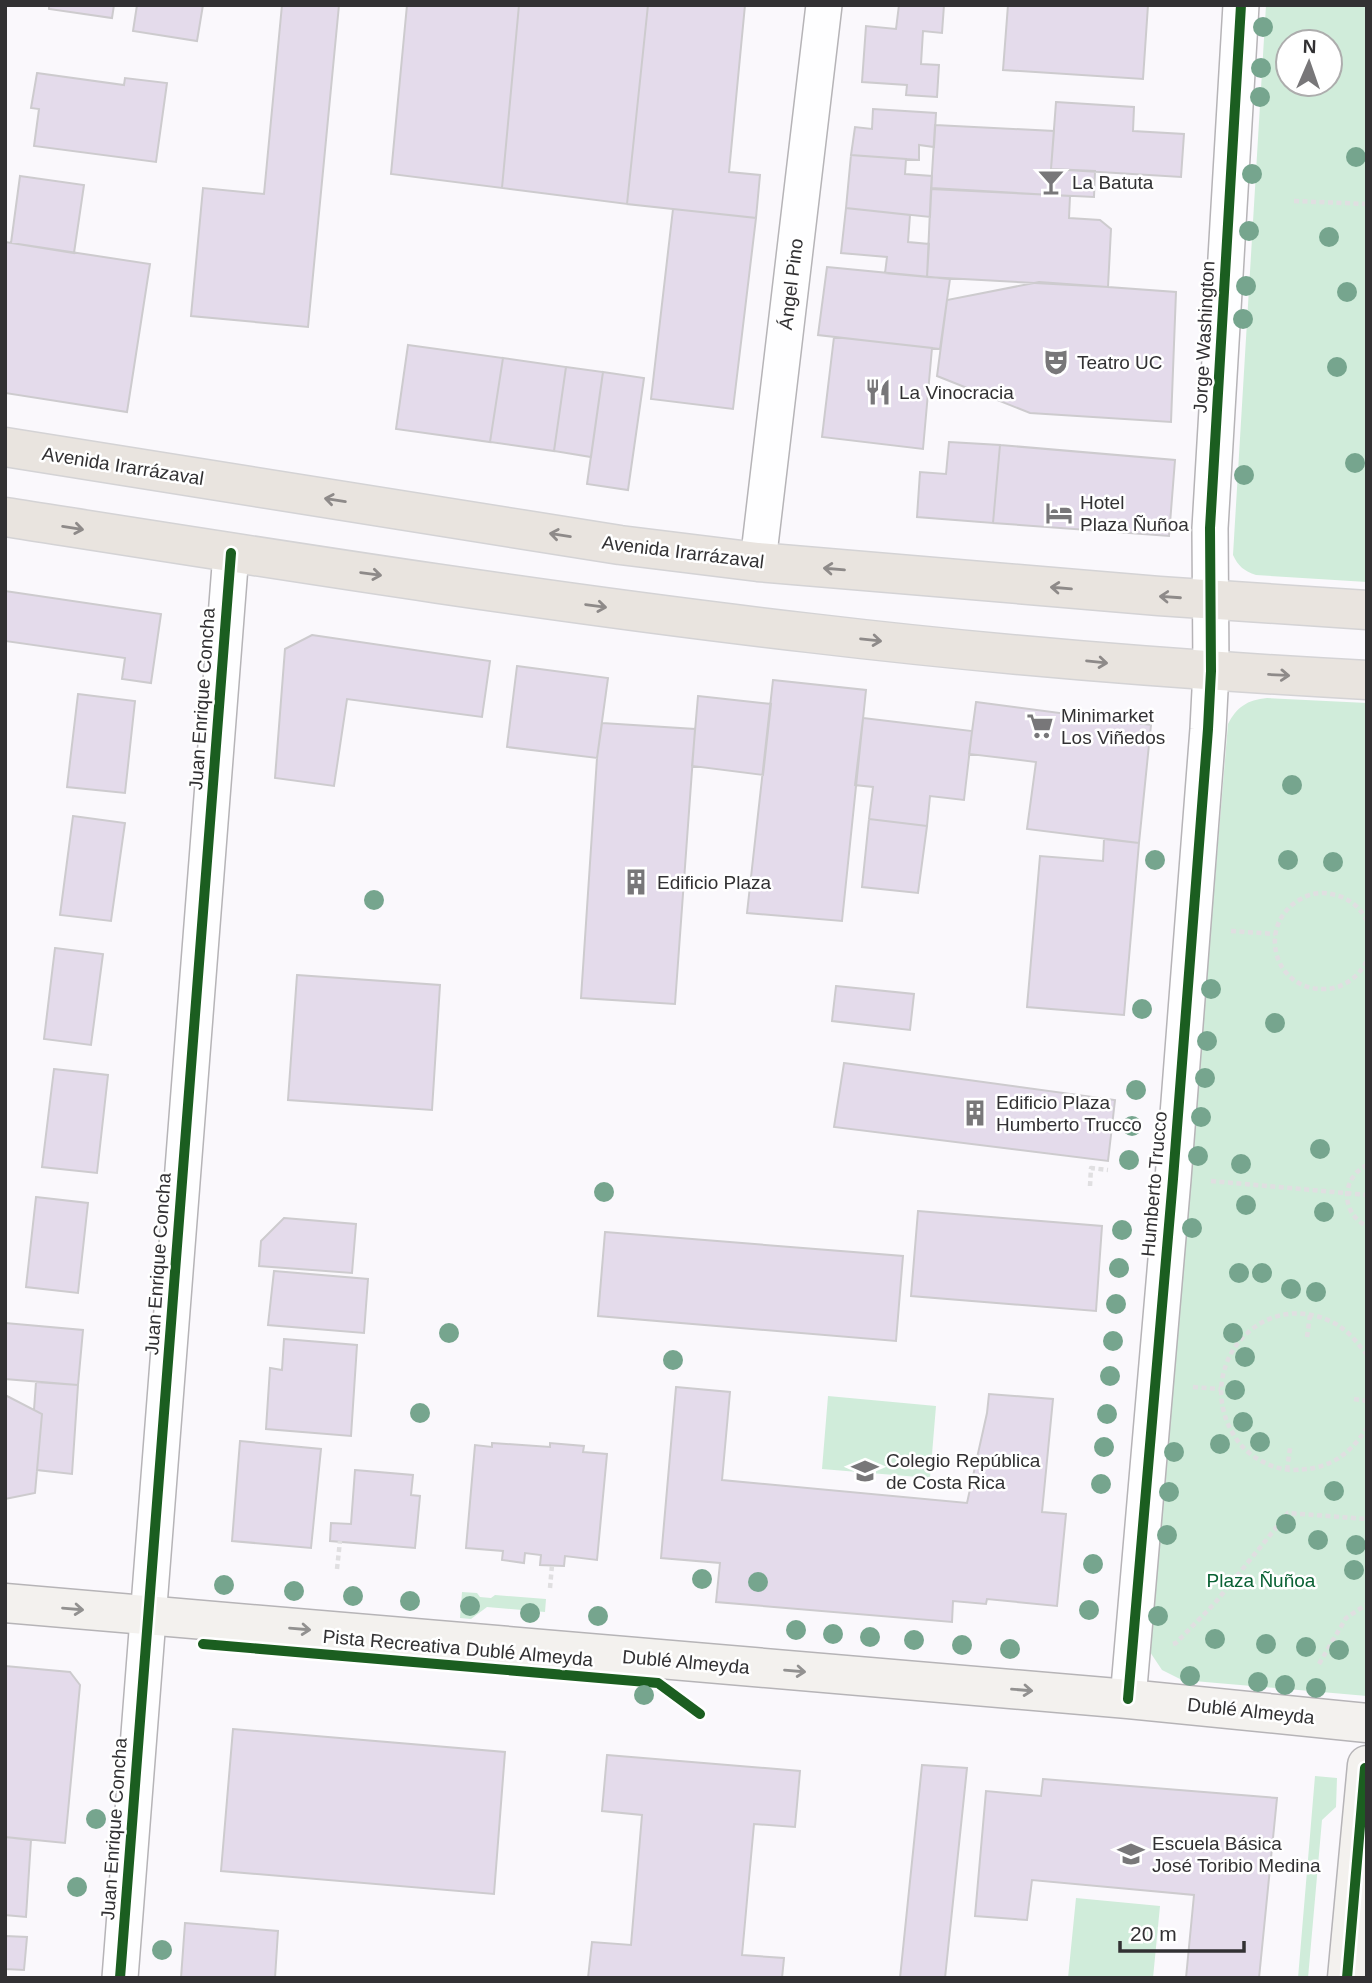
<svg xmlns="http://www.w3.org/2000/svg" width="1372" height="1983" font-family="Helvetica,sans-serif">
<rect width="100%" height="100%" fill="#faf8fc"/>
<path fill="#d0ecda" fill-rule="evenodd" d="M1266 5H1367V582L1256 575C1244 571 1238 566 1233 555ZM1330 42V84H1288V42Z
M1267 698 1367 703V1696L1182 1680 1162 1670 1150 1652 1228 724C1237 707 1247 700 1267 698Z
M828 1396 936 1406 930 1478 822 1469Z
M462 1592 477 1593 480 1597 491 1598 495 1595 546 1599 545 1612 487 1607 471 1619 460 1618Z
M1315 1776 1337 1778 1336 1807 1322 1820 1308 1978H1298Z
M1076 1898 1160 1906 1153 1978H1068Z"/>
<path fill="#e4dbeb" stroke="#cdcbce" stroke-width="2" d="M49 5H114L112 18 49 9Z
M137 5H203L197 41 133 31Z
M282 5H339L308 327 191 316 203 188 264 194Z
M407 5H519L502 188 391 174Z
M519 5H648L627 204 502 188Z
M648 5H745L729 172 760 175 756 218 627 204Z
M899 5H944L942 33 923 31 921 64 939 65 937 97 906 95 907 85 862 82 866 26 896 29Z
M1008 5H1148L1143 79 1003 70Z
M37 73 124 85 125 78 167 83 156 162 34 146 39 109 31 108Z
M1056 102 1134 107 1133 131 1184 134 1181 177 1051 169Z
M873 109 936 113 934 147 919 145V160L851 155 855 127 872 129Z
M935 125 1054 131 1051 169 1095 171 1094 197 931 189Z
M851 155 906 159 905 174 932 176 930 217 846 208Z
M20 176 84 185 74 253 11 243Z
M931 188 1070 196 1069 218 1100 220 1111 229 1108 287 927 277Z
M846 208 910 215 908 242 929 244 927 277 885 273 887 257 841 253Z
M673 209 756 218 733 409 651 399Z
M5 242 150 264 127 412 5 393Z
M827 267 950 279 940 349 818 335Z
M1039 282 1176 292 1171 422 1030 413 937 376 947 300Z
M834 337 932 348 923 449 822 437Z
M408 345 503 358 490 442 396 429Z
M503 358 566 367 554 451 490 442Z
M566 367 603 372 591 457 554 451Z
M603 372 644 378 628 490 587 484Z
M949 442 1000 445 993 523 917 517 920 472 946 474Z
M1000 445 1175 460 1169 536 993 523Z
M5 591 161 614 151 683 122 679 125 658 5 641Z
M312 635 490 661 482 717 347 699 334 786 275 778 285 649Z
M517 666 608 678 597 758 507 747Z
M773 680 866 690 842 921 747 913Z
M78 694 135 701 125 793 67 787Z
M698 696 771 704 763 775 692 766Z
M976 702 1151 725 1139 843 1027 829 1036 762 969 754Z
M863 718 972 731 964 800 930 796 927 826 869 819 873 787 855 785Z
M602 723 695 729 675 1004 581 998 597 758Z
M73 816 125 823 111 921 60 915Z
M869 819 927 826 918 893 862 887Z
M1104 839 1139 843 1124 1015 1027 1007 1040 856 1103 861Z
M55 948 103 954 91 1045 44 1039Z
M297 975 440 985 432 1110 288 1100Z
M836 986 914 994 910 1030 832 1021Z
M844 1063 1115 1100 1108 1161 834 1127Z
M54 1069 108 1075 97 1173 42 1167Z
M36 1197 88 1203 78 1293 26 1287Z
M918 1211 1102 1226 1096 1311 911 1296Z
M284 1218 356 1224 352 1273 259 1266 261 1241Z
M605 1232 903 1256 896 1341 598 1316Z
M274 1271 368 1279 364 1333 268 1325Z
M5 1323 83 1330 78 1385 5 1379Z
M284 1339 357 1345 351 1436 266 1429 270 1368 282 1370Z
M36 1382 78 1385 72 1474 37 1470 42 1414 34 1410Z
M676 1387 730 1392 722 1480 967 1503 987 1413 989 1394 1053 1399 1042 1512 1066 1514 1057 1606 987 1599 986 1604 953 1601 952 1622 716 1602 720 1563 661 1558Z
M5 1395 42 1414 35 1493 5 1499Z
M240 1441 321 1449 311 1548 232 1541Z
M492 1443 550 1447V1443L584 1446 583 1452 607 1454 597 1560 565 1556 564 1566 540 1565 541 1555 525 1553 524 1563 502 1560 503 1551 466 1548 475 1445 492 1447Z
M355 1470 413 1475 411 1495 420 1496 415 1548 330 1541 331 1523 351 1524Z
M5 1666 70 1672 80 1685 65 1843 5 1837Z
M233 1729 505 1752 494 1894 221 1871Z
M607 1755 800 1771 795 1827 754 1824 742 1955 784 1958 782 1978H588L592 1942 631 1945 642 1815 602 1811Z
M922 1765 967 1768 945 1978H900Z
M1043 1779 1277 1798 1259 1978H1186L1194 1895 1032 1880 1027 1920 975 1916 986 1791 1041 1796Z
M5 1837 31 1840 26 1917 5 1915Z
M185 1923 278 1931 275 1978H181Z
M5 1936 27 1937 24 1970 5 1969Z"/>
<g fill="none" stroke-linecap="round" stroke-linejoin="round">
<g stroke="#b6b4b7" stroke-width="38">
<path id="street" d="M758 562 824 5
M1128 1699 1173 1179 1208 729 1211 671 1210 528 1241 5
M120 1978 231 553"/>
</g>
<g stroke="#b6b4b7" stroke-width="41">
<path id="secondary" d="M5 1603 1128 1699 1367 1723
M1347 1978 1367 1765"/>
</g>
<g stroke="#d4d3d5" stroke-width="41">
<path id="primary" d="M5 447 620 545 758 562 1159 596 1367 610
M5 517C273 559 541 602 810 633 995 655 1181 670 1367 680"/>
</g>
<path stroke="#e0dfe1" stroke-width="4.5" stroke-dasharray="5 3.5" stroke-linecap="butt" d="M1294 201 1367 204
M1367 921C1361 908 1349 898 1335 895 1323 891 1310 893 1299 900 1256 926 1274 991 1325 989 1343 989 1360 976 1367 960
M1231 931 1275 934
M1367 1165C1341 1178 1340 1213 1367 1226
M1211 1181 1367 1195
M1090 1186 1091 1168 1108 1170
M1307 1337 1310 1315
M1367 1355C1357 1342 1347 1329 1332 1322 1259 1286 1189 1371 1237 1440 1248 1456 1271 1469 1291 1470 1327 1470 1347 1458 1367 1428
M1193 1387 1220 1389
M1354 1399 1367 1401
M1287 1470 1290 1448
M337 1569 340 1541
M550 1588 552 1565
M1173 1644 1176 1643 1215 1603 1288 1513 1367 1519
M1319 1664 1346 1618 1367 1604"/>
<use href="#street" stroke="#fefeff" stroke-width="35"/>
<use href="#secondary" stroke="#f3f1ee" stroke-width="38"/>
<use href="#primary" stroke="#e9e4df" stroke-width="38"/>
<g stroke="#fff" stroke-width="15">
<path id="cycleway" d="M203 1644 658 1683 700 1714
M1128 1699 1173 1179 1208 729 1211 671 1210 528 1241 5
M120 1978 231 553
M1347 1978 1365 1768"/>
</g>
<use href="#cycleway" stroke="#1b5e20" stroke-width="10"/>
</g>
<g fill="#76a58e">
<circle cx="1263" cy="27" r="10"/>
<circle cx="1261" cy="68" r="10"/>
<circle cx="1260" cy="97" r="10"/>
<circle cx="1356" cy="157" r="10"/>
<circle cx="1252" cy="174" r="10"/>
<circle cx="1249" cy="231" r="10"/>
<circle cx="1329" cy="237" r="10"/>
<circle cx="1246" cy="286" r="10"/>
<circle cx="1347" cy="292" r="10"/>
<circle cx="1243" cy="319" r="10"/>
<circle cx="1337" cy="367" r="10"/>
<circle cx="1355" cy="463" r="10"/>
<circle cx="1244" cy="475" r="10"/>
<circle cx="1292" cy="785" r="10"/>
<circle cx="1155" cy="860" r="10"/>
<circle cx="1288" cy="860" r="10"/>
<circle cx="1333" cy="862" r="10"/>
<circle cx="374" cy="900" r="10"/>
<circle cx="1211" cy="989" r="10"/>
<circle cx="1142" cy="1009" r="10"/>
<circle cx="1275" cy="1023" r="10"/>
<circle cx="1207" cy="1041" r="10"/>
<circle cx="1205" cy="1078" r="10"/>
<circle cx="1136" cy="1090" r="10"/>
<circle cx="1201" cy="1117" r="10"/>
<circle cx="1132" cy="1126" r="10"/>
<circle cx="1320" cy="1149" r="10"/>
<circle cx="1198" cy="1156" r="10"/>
<circle cx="1129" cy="1160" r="10"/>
<circle cx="1241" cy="1164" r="10"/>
<circle cx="604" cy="1192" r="10"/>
<circle cx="1246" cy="1205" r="10"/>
<circle cx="1324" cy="1212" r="10"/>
<circle cx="1192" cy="1228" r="10"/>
<circle cx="1122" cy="1230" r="10"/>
<circle cx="1119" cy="1268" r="10"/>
<circle cx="1239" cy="1273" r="10"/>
<circle cx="1262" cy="1273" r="10"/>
<circle cx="1291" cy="1289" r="10"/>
<circle cx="1316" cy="1292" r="10"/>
<circle cx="1116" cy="1304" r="10"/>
<circle cx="449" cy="1333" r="10"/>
<circle cx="1233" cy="1333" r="10"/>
<circle cx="1113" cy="1341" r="10"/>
<circle cx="1245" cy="1357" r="10"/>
<circle cx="673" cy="1360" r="10"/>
<circle cx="1110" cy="1376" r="10"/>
<circle cx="1235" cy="1390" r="10"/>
<circle cx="420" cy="1413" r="10"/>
<circle cx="1107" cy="1414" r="10"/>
<circle cx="1243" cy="1422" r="10"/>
<circle cx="1260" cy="1442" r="10"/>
<circle cx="1220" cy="1444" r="10"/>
<circle cx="1104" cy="1447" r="10"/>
<circle cx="1174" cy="1452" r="10"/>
<circle cx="1101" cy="1484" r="10"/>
<circle cx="1334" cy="1491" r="10"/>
<circle cx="1169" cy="1492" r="10"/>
<circle cx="1286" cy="1524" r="10"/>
<circle cx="1167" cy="1535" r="10"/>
<circle cx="1318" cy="1540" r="10"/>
<circle cx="1356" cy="1545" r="10"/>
<circle cx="1093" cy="1564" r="10"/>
<circle cx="1354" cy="1570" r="10"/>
<circle cx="702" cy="1579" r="10"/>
<circle cx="758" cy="1582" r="10"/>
<circle cx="224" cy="1585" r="10"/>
<circle cx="294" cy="1591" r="10"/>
<circle cx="353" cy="1596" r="10"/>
<circle cx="410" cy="1601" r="10"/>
<circle cx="470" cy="1606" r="10"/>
<circle cx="1089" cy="1610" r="10"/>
<circle cx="530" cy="1613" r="10"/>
<circle cx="598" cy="1616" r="10"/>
<circle cx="1158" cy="1616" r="10"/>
<circle cx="796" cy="1630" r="10"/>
<circle cx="833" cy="1634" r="10"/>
<circle cx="870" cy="1637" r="10"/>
<circle cx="1215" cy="1639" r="10"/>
<circle cx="914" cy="1640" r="10"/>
<circle cx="1266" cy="1644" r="10"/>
<circle cx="962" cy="1645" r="10"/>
<circle cx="1306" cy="1647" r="10"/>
<circle cx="1010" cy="1649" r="10"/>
<circle cx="1339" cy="1650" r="10"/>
<circle cx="1190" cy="1676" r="10"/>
<circle cx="1258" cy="1682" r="10"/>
<circle cx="1285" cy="1685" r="10"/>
<circle cx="1316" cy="1688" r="10"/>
<circle cx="644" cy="1695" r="10"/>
<circle cx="96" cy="1819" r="10"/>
<circle cx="77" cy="1887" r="10"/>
<circle cx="162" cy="1950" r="10"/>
</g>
<defs><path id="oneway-shaft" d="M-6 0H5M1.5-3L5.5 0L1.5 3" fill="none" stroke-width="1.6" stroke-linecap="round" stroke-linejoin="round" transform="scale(1.75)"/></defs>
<g stroke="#8e8a89">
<use href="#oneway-shaft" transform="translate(335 500) rotate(-171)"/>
<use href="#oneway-shaft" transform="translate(73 528) rotate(9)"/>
<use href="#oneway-shaft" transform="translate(560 535) rotate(-171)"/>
<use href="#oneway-shaft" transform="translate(834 569) rotate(-175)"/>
<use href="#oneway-shaft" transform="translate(371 574) rotate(8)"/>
<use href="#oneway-shaft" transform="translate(1061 588) rotate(-175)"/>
<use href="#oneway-shaft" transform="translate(1170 597) rotate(-176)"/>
<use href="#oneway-shaft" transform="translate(596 606) rotate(8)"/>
<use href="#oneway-shaft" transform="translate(871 640) rotate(6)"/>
<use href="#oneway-shaft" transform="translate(1097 662) rotate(6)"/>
<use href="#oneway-shaft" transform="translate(1279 675) rotate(3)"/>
</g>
<g stroke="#929190">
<use href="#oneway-shaft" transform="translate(73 1609) rotate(5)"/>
<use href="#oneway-shaft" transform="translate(300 1629) rotate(5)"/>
<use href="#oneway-shaft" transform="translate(795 1671) rotate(5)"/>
<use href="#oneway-shaft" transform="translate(1022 1690) rotate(5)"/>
</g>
<defs>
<g id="bar-bare" transform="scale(2.1)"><path d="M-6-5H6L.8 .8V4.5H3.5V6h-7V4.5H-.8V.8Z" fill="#787779" stroke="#fff" stroke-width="2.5" paint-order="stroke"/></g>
<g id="theatre-bare" transform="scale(2.1)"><path d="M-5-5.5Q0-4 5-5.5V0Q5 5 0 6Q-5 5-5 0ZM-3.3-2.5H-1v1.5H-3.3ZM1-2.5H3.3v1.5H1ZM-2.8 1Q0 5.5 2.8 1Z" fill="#787779" stroke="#fff" stroke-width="2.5" paint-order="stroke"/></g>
<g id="restaurant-bare" transform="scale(2.1)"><path d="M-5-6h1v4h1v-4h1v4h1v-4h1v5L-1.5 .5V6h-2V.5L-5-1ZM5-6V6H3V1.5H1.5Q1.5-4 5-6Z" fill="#787779" stroke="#fff" stroke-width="2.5" paint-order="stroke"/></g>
<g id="hotel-bare" transform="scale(2.1)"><path d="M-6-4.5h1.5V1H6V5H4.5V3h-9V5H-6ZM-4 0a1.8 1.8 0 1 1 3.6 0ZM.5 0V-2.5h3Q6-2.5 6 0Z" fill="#787779" stroke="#fff" stroke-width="2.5" paint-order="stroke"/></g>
<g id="supermarket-bare" transform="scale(2.1)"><path d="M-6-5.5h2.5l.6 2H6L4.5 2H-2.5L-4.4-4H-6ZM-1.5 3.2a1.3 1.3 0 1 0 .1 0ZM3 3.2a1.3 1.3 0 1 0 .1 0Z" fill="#787779" stroke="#fff" stroke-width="2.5" paint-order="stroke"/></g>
<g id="building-bare" transform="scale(2.1)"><path d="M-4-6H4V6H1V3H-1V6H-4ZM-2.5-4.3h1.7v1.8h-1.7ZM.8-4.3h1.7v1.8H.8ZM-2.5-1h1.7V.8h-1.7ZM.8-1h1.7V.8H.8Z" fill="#787779" stroke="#fff" stroke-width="2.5" paint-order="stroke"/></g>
<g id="school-bare" transform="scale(2.1)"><path d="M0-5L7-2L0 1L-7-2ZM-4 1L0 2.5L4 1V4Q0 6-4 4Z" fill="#787779" stroke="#fff" stroke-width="2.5" paint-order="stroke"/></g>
</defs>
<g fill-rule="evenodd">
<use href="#bar-bare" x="1051" y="182"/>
<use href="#theatre-bare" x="1056" y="362"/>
<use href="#restaurant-bare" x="878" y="392"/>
<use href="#hotel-bare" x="1059" y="513"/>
<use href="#supermarket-bare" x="1040" y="726"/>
<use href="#building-bare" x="636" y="882"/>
<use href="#building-bare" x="975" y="1113"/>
<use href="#school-bare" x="865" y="1471"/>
<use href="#school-bare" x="1131" y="1854"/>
</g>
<g text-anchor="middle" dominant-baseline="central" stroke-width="5" stroke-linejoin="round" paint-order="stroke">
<g font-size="19" fill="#323133" stroke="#fff" text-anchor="start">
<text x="1072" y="182">La Batuta</text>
<text x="1077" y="362">Teatro UC</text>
<text x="899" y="392">La Vinocracia</text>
<text x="1080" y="502">Hotel<tspan x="1080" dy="22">Plaza Ñuñoa</tspan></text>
<text x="1061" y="715">Minimarket<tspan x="1061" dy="22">Los Viñedos</tspan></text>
<text x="657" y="882">Edificio Plaza</text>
<text x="996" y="1102">Edificio Plaza<tspan x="996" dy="22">Humberto Trucco</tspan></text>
<text x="886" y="1460">Colegio República<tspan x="886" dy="22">de Costa Rica</tspan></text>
<text x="1152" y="1843">Escuela Básica<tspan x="1152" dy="22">José Toribio Medina</tspan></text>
</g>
<g font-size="19" fill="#323133" stroke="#fff">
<text transform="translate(791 284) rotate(-83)">Ángel Pino</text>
<text transform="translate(1204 337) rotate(-87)">Jorge Washington</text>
<text transform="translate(123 466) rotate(9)">Avenida Irarrázaval</text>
<text transform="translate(683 552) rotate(7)">Avenida Irarrázaval</text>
<text transform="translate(202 699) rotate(-86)">Juan Enrique Concha</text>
<text transform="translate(1154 1184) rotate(-85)">Humberto Trucco</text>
<text transform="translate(158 1264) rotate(-86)">Juan Enrique Concha</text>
<text transform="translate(458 1648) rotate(5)">Pista Recreativa Dublé Almeyda</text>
<text transform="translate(686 1662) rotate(5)">Dublé Almeyda</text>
<text transform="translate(1251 1711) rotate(6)">Dublé Almeyda</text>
<text transform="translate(114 1829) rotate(-86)">Juan Enrique Concha</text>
</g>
<g font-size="19" fill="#0a6134" stroke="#fff">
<text x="1261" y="1580">Plaza Ñuñoa</text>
</g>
</g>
<rect width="1372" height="1983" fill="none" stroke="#323133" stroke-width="14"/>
<g transform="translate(1309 63) rotate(2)"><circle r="33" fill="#ffffff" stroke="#adadad" stroke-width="2"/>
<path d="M0-5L12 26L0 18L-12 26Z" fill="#787779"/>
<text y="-10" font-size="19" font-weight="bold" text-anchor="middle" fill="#323133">N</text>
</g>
<path d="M1120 1941v10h124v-10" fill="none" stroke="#323133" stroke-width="3.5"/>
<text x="1130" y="1941" font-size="21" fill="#323133" stroke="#ffffff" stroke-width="5" paint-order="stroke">20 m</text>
</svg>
